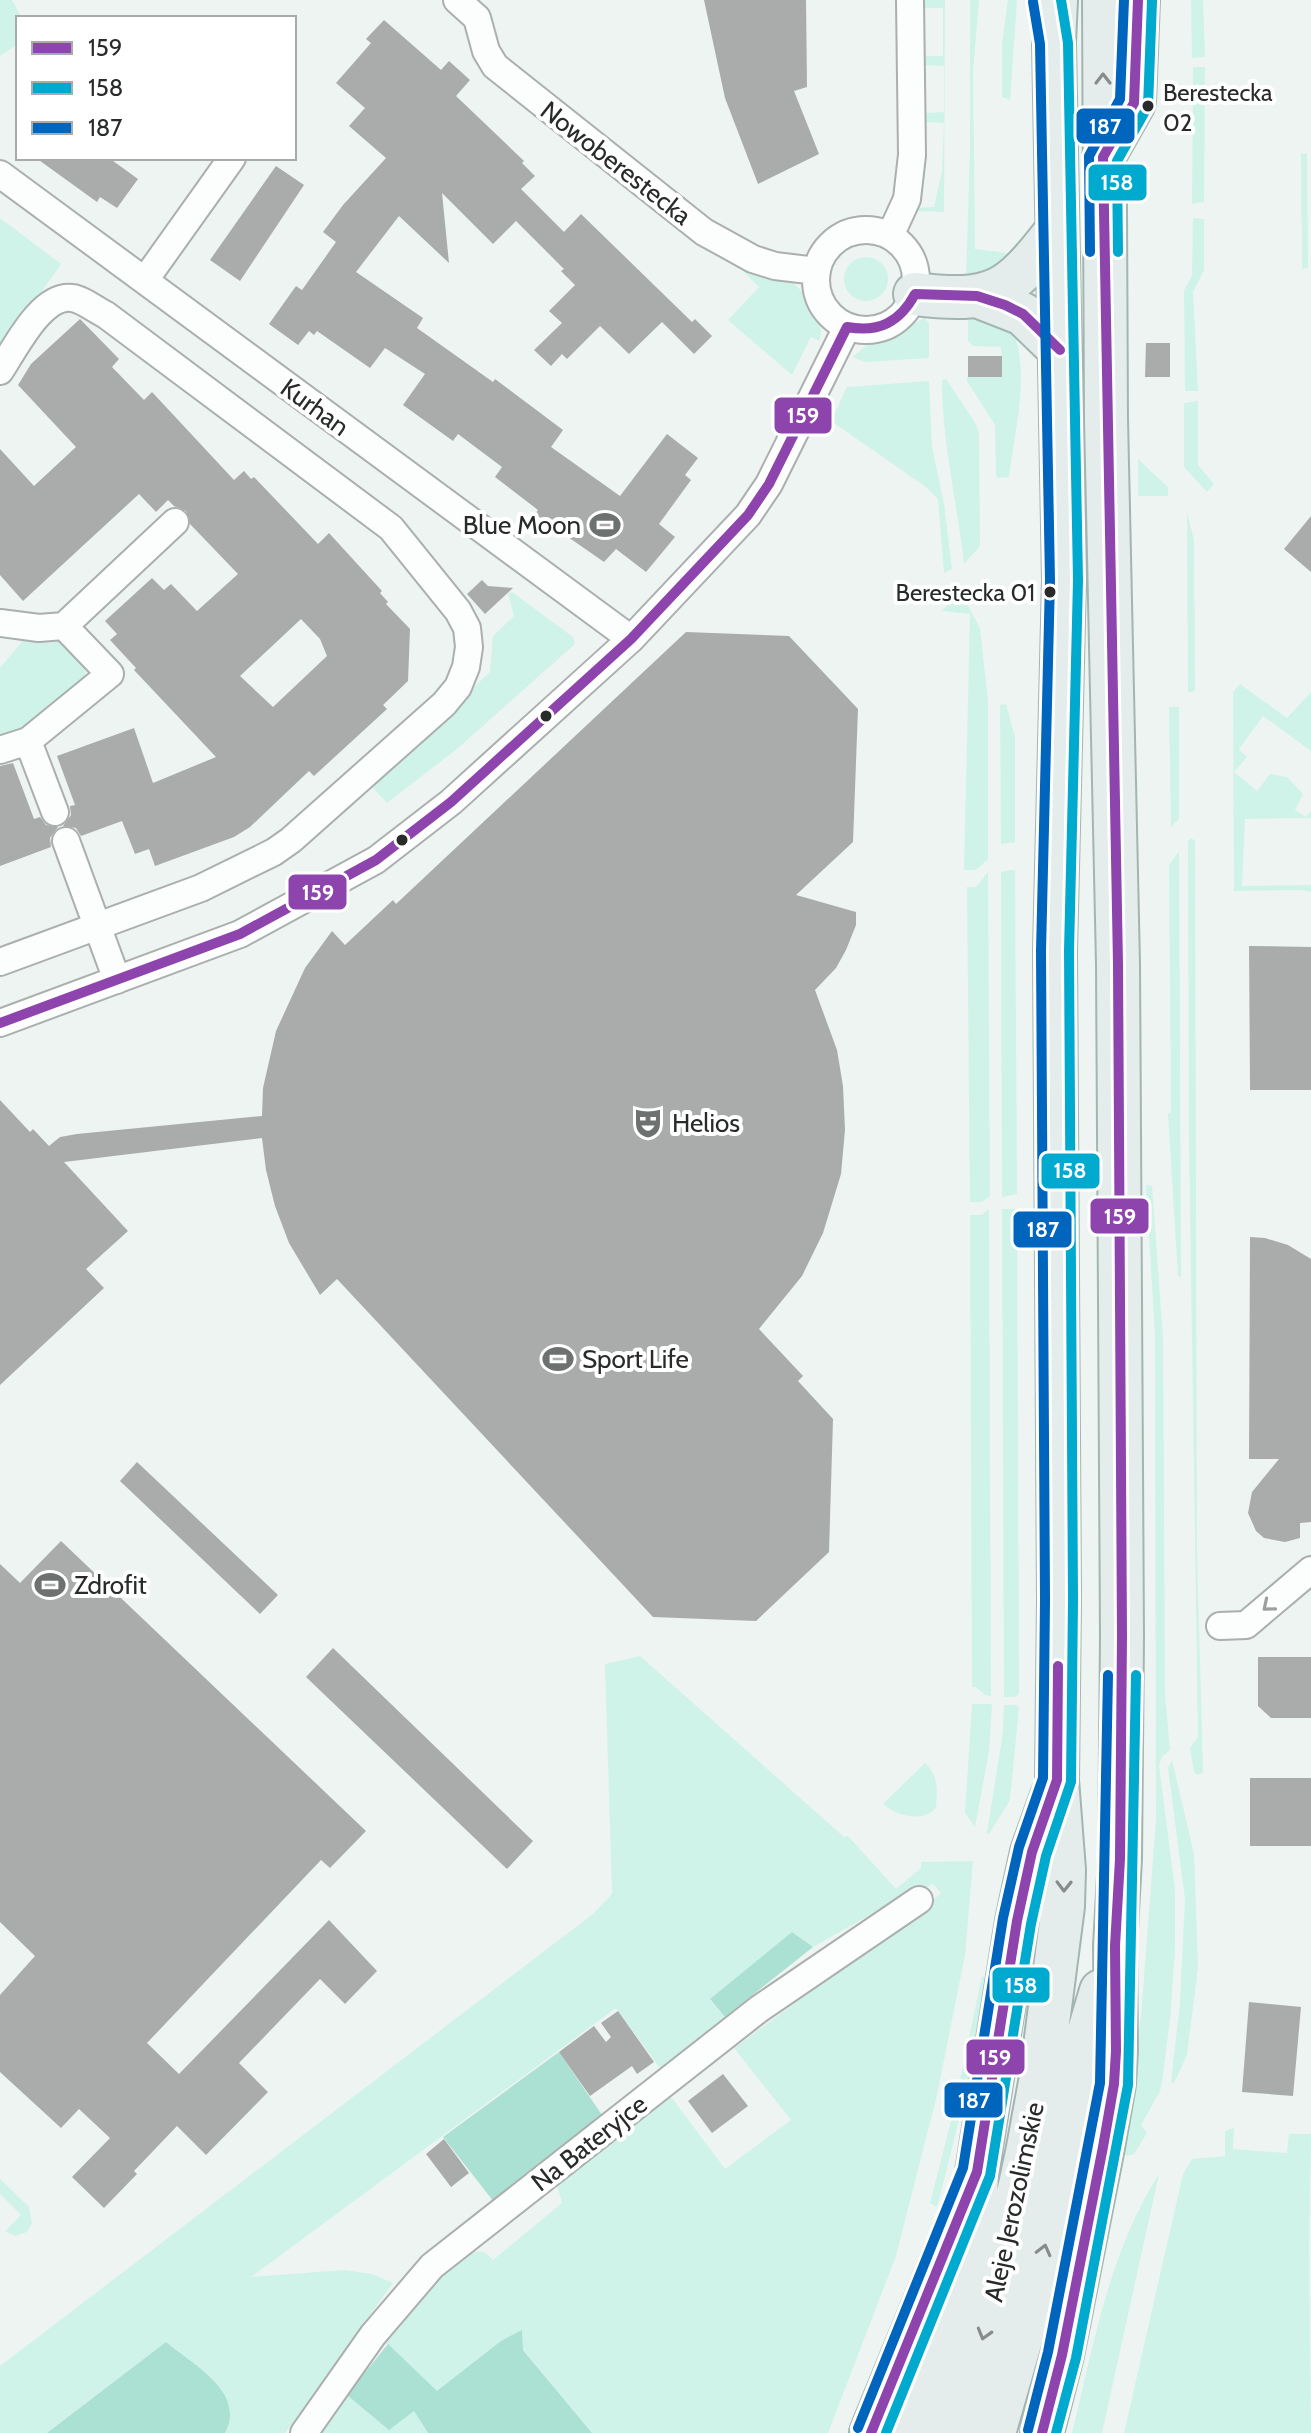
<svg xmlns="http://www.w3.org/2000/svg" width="1311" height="2433" font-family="Cabin,sans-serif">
<rect width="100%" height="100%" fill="#eef4f1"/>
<path fill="#cff3e8" d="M0 0H12L22 18H18V44L0 56Z
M924 0H945L944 212 915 211 916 208 934 207 942 171 944 123 925 122V113L944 112V66L925 65 924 56H943V8H924Z
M970 0H979L973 71 975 249 1007 253 1000 270 966 281 970 148Z
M1008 0H1017L1010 100 1002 97V43Z
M1191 0H1203L1205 57 1192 58Z
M1193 67H1205L1204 202 1192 204Z
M1301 154H1307L1308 268 1302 269Z
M0 218 61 264 0 351Z
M1193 218 1204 219V270L1193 292 1198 391H1185L1184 291 1192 275Z
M844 279a22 22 0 1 1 44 0a22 22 0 1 1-44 0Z
M749 267C787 278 794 275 814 311 820 323 823 327 819 341L811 337 792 375 728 320 759 287 743 271Z
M968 315 1011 328C1032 368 1014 433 1009 477L998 478 996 475 995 425 967 381V377H1002L1001 347 973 346 968 341Z
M924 318 929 323V358L865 362 853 357 868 344 889 337Z
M946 379 976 424 979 434 980 546 964 564C957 501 942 443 942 380Z
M929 381 932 447 944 504 952 569 944 573 938 499 926 487 831 421 847 387Z
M1198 401V465L1214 484 1207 492 1184 467V403Z
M1138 459 1168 487V496H1138Z
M1187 513 1194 540 1195 691 1188 692Z
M960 591 980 628 988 701V859L976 870H964L970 614 942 611Z
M512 592 573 637 575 644 458 748 387 803 370 785 490 672 493 636 514 616 508 593Z
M25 638 68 643 87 661 83 688 26 731 0 737V668Z
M1240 684 1287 718 1311 692V751L1263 716 1239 749 1247 757 1234 772 1257 791 1270 774 1287 777 1303 794 1295 810 1306 817 1311 811V818L1245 819 1242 886 1311 885V892L1302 890 1234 891 1233 692Z
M1006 704 1015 737V842L1001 844 1000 705Z
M1169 707H1179V819L1171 827Z
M1191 838 1195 841 1197 1552 1203 1772 1198 1775 1194 1772 1190 1748 1198 1737 1189 1140 1188 841Z
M1179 851 1181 1277 1178 1276 1168 1114 1171 1112 1169 865Z
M1011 870H1015L1017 1194 1002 1197 1001 872Z
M988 872 990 1196 982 1202H970L967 887H976Z
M1146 1185 1152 1186 1163 1339 1165 1694 1170 1750 1162 1757 1159 1765 1175 1890V1949L1170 2019 1162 2082 1160 2091 1141 2125 1147 2133 1134 2154 1127 2156 1122 2149 1141 2016 1156 1820 1155 1335Z
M989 1209 991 1696 985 1695 976 1687H972L970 1215H982Z
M1002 1209H1014L1017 1212 1019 1693 1016 1697H1004Z
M640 1656 844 1837 848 1836 896 1889 921 1868V1862L973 1861 965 1955 937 2095 896 2256 828 2433H592L523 2349 501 2341 437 2392 382 2340C395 2319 458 2245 484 2252 486 2253 491 2258 493 2260L562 2203 557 2185 671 2097 725 2169 791 2120 734 2048 922 1910 941 1893 933 1884 909 1897 898 1899 813 1947 792 1932 710 2000 725 2017 660 2068 616 2008 251 2277 344 2270 372 2274 393 2283 285 2433H225C247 2392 192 2364 166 2342L47 2433H0V2366L593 1914 612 1894 605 1664Z
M972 1704H992L989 1751 975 1827 965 1813Z
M1004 1705H1016L1019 1708 1010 1800 989 1834 987 1833 1003 1732Z
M1172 1760 1194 1854 1198 1968 1187 2055 1174 2083 1171 2082 1180 2003 1185 1899 1168 1768Z
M925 1763C939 1776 937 1790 936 1808 922 1823 897 1816 883 1804Z
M982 1976 985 1977C976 2056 957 2130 937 2207L930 2203 954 2109Z
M1234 2128 1233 2149 1287 2153 1289 2134H1311L1309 2247 1311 2433H1124L1183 2174 1192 2159 1225 2156V2131Z
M1159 2174 1102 2433H1072C1094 2344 1109 2252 1159 2174Z
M0 2179 29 2207 32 2224 27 2232 15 2236 5 2231 21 2215 0 2194Z
M347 2395 389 2429 414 2411 428 2433H319Z"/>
<path fill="#aae1d2" d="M792 1932 813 1947 725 2017 710 1999Z
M559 2052 602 2115 494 2202 443 2137Z
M522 2330 523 2350 592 2433H428L414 2411 389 2430 347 2395 388 2344 437 2391 501 2341Z
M166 2342C192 2364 247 2392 225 2433H47Z"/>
<path fill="#a9acab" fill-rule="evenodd" d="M704 0H806L807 87 794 91 819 154 758 184 725 98Z
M384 20 441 70 449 61 470 80 456 96 524 161 522 163 535 176 521 189 564 232 581 214 692 322 695 319 712 336 694 354 662 322 629 354 600 326 567 359 562 354 551 366 534 350 562 323 549 311 575 285 561 271 564 269 516 221 493 244 442 193 449 263 399 216 356 272 423 318 417 328 493 382 495 379 563 430 551 447 620 496 667 434 698 458 685 475 691 480 659 524 675 537 646 572 616 549 604 562 535 514 538 510 495 477 502 467 458 434 453 441 403 405 425 374 385 348 370 368 317 331 314 335 309 331 298 345 269 324 296 286 302 290 336 242 323 232 343 205 386 158 349 126 365 108 336 83 371 43 366 39Z
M36 158H109L138 179 117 208 100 197 97 202Z
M276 166 304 185 240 281 210 260Z
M80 319 119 359 112 367 144 400 152 392 234 480 244 471 251 479 254 477 318 544 329 533 382 591 380 593 388 602 386 604 410 629 408 681 383 705 387 709 314 776 309 771 250 827 234 837 155 866 149 849 135 854 122 821 81 836 76 828 63 826 71 815 70 806 75 805 57 756 134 728 153 783 216 757 134 670 136 668 110 640 117 634 105 621 152 578 164 590 171 584 197 611 238 574 190 524 186 511 174 506 168 500 156 512 139 494 23 601 0 575V449L34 486 76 447 18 385 31 364ZM301 619 320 639 327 656 273 707 240 676Z
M1146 343H1170V377H1145Z
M968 356H1002V377H968Z
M1311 516V572L1284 549Z
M482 580 488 586 513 588 485 614 467 594Z
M686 632 789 636 858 709 853 842 796 895 856 912V925L846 950 836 968 815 990 837 1050 843 1086 845 1130 841 1174 823 1233 802 1276 759 1329 803 1376 798 1381 833 1419 829 1552 756 1621 653 1617 337 1279 320 1295 289 1243 275 1206 266 1170 262 1138 64 1162 128 1231 86 1269 104 1288 0 1385V1100L30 1132 33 1129 49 1146 60 1137 77 1134 262 1116 263 1088 276 1031 305 968 332 931 345 945 393 900 396 904Z
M13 763 34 819 40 817 46 825 58 827 50 838 51 847 0 866V766Z
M1249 946 1311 947V1090H1250Z
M1250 1237 1265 1238 1288 1245 1311 1259V1522L1300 1523V1538L1285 1542 1264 1538 1256 1531 1248 1513 1252 1492 1279 1459H1249Z
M137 1462 278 1595 260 1614 120 1481Z
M61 1541 366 1831 330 1868 321 1860 147 2043 179 2074 329 1920 377 1971 345 2004 320 1979 239 2063 268 2092 206 2155 177 2126 134 2171 137 2174 104 2208 72 2177 110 2138 79 2109 61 2128 0 2072V1995L35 1956 0 1922V1564L20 1583Z
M333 1648 533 1841 507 1869 306 1677Z
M1258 1657H1311V1718H1271L1258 1706Z
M1250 1778H1311V1846H1250Z
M1249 2002 1301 2007 1293 2096 1242 2092Z
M618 2011 654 2062 637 2074 632 2066 590 2096 559 2052 594 2026 606 2042 611 2037 601 2023Z
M723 2074 748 2106 712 2133 688 2101Z
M444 2139 469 2173 451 2187 426 2154Z"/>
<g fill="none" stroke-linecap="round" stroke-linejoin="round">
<g stroke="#abafad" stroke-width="30">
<path id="street" d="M457 0 477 18 486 51 495 66 704 232 753 259 775 266 817 271
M0 174 631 639
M816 280a50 50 0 1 1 100 0a50 50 0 1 1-100 0Z
M890 236 907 199 912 155 910 0
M145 280 232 158
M0 371C15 349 41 294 72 298 82 299 96 310 106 315L391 528 458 611 467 628 469 647 466 667 458 687 444 704 291 840 274 852 201 888 0 962
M0 623 39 628 64 626 175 522
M28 741 55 812
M0 750 28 741 110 674 64 626
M66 841 117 980
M0 1023 240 934 376 860 451 802 631 639 748 515 769 484 847 327
M1220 1626 1246 1625 1311 1570
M304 2433 373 2335 432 2266 759 2009 919 1900"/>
</g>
<g stroke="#a3b5b0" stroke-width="46">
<path id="primary" d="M1104 156 1134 103 1138 0
M915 294C995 304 1009 292 1057 230
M977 296 1023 314 1060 350
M871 2433 955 2229
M911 2433 955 2315 962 2289 975 2228 977 2172 1017 1921 1032 1852 1052 1796
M954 2433 1000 2276 1027 2153 1041 2077 1063 1906 1064 1870 1057 1780 1059 1600 1055 951 1064 580 1054 43 1056 0
M994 2433 1034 2294 1087 2038 1101 1991
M1042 2433 1062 2355 1103 2147 1114 2084 1116 2051 1115 1946 1120 1859 1122 1636 1118 964 1106 419 1104 0"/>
</g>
<use href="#street" stroke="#fcfdfd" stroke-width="26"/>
<use href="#primary" stroke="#e4edeb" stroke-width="42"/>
<g stroke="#fff" stroke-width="16">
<path id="bus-1" d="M0 1023 240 934 376 860 451 802 631 639 748 515 769 484 847 327C879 333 900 322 915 294L977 296 1005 305 1023 314 1060 350
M871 2433 977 2172 1017 1921 1032 1852 1057 1780 1058 1666
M1042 2433 1062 2355 1103 2147 1114 2084 1116 2051 1115 1946 1120 1859 1122 1636 1118 964 1103 157 1134 103 1138 0"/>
</g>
<g stroke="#fff" stroke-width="16">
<path id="bus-2" d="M1118 252 1117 161 1148 106 1152 1
M886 2433 990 2176 1031 1924 1046 1856 1071 1782 1073 1600 1069 951 1078 580 1068 43 1061 0
M1056 2433 1076 2358 1128 2085 1136 1675"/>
</g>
<g stroke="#fff" stroke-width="16">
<path id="bus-3" d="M1090 252 1089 156 1120 99 1124 0
M858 2428 963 2168 1003 1918 1019 1847 1043 1778 1045 1600 1041 951 1050 580 1040 44 1033 2
M1028 2430 1048 2352 1100 2083 1108 1675"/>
</g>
<use href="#bus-1" stroke="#8e44ad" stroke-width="10"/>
<use href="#bus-2" stroke="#00a9ce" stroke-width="10"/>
<use href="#bus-3" stroke="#0065bd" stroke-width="10"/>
</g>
<defs><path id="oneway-chevron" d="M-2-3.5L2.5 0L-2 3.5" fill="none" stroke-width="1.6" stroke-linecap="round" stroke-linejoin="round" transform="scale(2)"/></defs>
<g stroke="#868c8a">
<use href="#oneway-chevron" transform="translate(1103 79) rotate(-90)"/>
<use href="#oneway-chevron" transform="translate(1064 1886) rotate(91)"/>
<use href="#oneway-chevron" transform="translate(1044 2250) rotate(-76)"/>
<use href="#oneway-chevron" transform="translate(984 2334) rotate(106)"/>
</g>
<use stroke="#9d9e9e" href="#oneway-chevron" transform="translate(1268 1606) rotate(140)"/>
<defs>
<g id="stadium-bare" transform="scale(2.4)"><path d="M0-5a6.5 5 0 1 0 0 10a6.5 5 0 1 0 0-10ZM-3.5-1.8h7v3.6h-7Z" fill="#6d7170" stroke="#fff" stroke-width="2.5" paint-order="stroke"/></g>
<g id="theatre-bare" transform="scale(2.4)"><path d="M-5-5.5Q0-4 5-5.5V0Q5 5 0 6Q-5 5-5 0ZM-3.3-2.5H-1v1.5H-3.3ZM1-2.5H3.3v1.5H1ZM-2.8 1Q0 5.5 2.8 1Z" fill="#6d7170" stroke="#fff" stroke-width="2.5" paint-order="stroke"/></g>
</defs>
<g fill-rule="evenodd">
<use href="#stadium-bare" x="605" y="525"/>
<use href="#theatre-bare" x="648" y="1123"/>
<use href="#stadium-bare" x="558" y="1359"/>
<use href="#stadium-bare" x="50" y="1585"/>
</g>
<g fill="#282b2a" stroke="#fff" stroke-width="3">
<circle cx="1148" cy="106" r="7"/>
<circle cx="1050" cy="592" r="7"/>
<circle cx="546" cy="716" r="7"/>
<circle cx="402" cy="840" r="7"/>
</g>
<g text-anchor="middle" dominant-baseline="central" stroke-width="8" stroke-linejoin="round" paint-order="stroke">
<g font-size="24" fill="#282b2a" stroke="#fff" text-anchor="start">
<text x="1163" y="92">Berestecka<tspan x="1163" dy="30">02</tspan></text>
<text x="1035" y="592" text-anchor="end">Berestecka 01</text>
</g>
<g font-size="26" fill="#282b2a" stroke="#fff">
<text transform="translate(616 163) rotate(38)">Nowoberestecka</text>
<text transform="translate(315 407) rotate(36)">Kurhan</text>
<text transform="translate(589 2143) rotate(-38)">Na Bateryjce</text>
<text transform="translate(1014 2202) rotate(-78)">Aleje Jerozolimskie</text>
</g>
<g font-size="26" fill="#282b2a" stroke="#fff" text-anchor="start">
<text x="581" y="525" text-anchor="end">Blue Moon</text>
<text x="672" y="1123">Helios</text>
<text x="582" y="1359">Sport Life</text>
<text x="74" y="1585">Zdrofit</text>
</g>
</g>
<g stroke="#fff" stroke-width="3">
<rect x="1075" y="107" width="61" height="38" rx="8" fill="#0065bd"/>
<rect x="1087" y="163" width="61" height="39" rx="8" fill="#00a9ce"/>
<rect x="773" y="396" width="60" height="39" rx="8" fill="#8e44ad"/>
<rect x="287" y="873" width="61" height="38" rx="8" fill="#8e44ad"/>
<rect x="1040" y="1152" width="61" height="38" rx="8" fill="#00a9ce"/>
<rect x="1089" y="1197" width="61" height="38" rx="8" fill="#8e44ad"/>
<rect x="1012" y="1210" width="61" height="39" rx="8" fill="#0065bd"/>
<rect x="991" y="1966" width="60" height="38" rx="8" fill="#00a9ce"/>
<rect x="965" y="2038" width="61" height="38" rx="8" fill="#8e44ad"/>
<rect x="943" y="2081" width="61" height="38" rx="8" fill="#0065bd"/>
</g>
<g font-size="22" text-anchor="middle" font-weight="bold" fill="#fff">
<text x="1105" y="134">187</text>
<text x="1117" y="190">158</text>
<text x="803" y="423">159</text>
<text x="318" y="900">159</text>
<text x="1070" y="1178">158</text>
<text x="1120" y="1224">159</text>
<text x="1043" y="1237">187</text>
<text x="1021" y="1993">158</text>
<text x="995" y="2065">159</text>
<text x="974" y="2108">187</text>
</g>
<rect x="16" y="16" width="280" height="144" fill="#ffffff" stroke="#a9aaaa" stroke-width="2"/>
<rect x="32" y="42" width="40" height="12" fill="#8e44ad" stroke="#a9aaaa" stroke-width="2"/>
<text x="88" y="56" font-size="24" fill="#282b2a">159</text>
<rect x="32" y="82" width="40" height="12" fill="#00a9ce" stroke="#a9aaaa" stroke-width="2"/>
<text x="88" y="96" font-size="24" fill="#282b2a">158</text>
<rect x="32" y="122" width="40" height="12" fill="#0065bd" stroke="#a9aaaa" stroke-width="2"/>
<text x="88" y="136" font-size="24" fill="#282b2a">187</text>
</svg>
